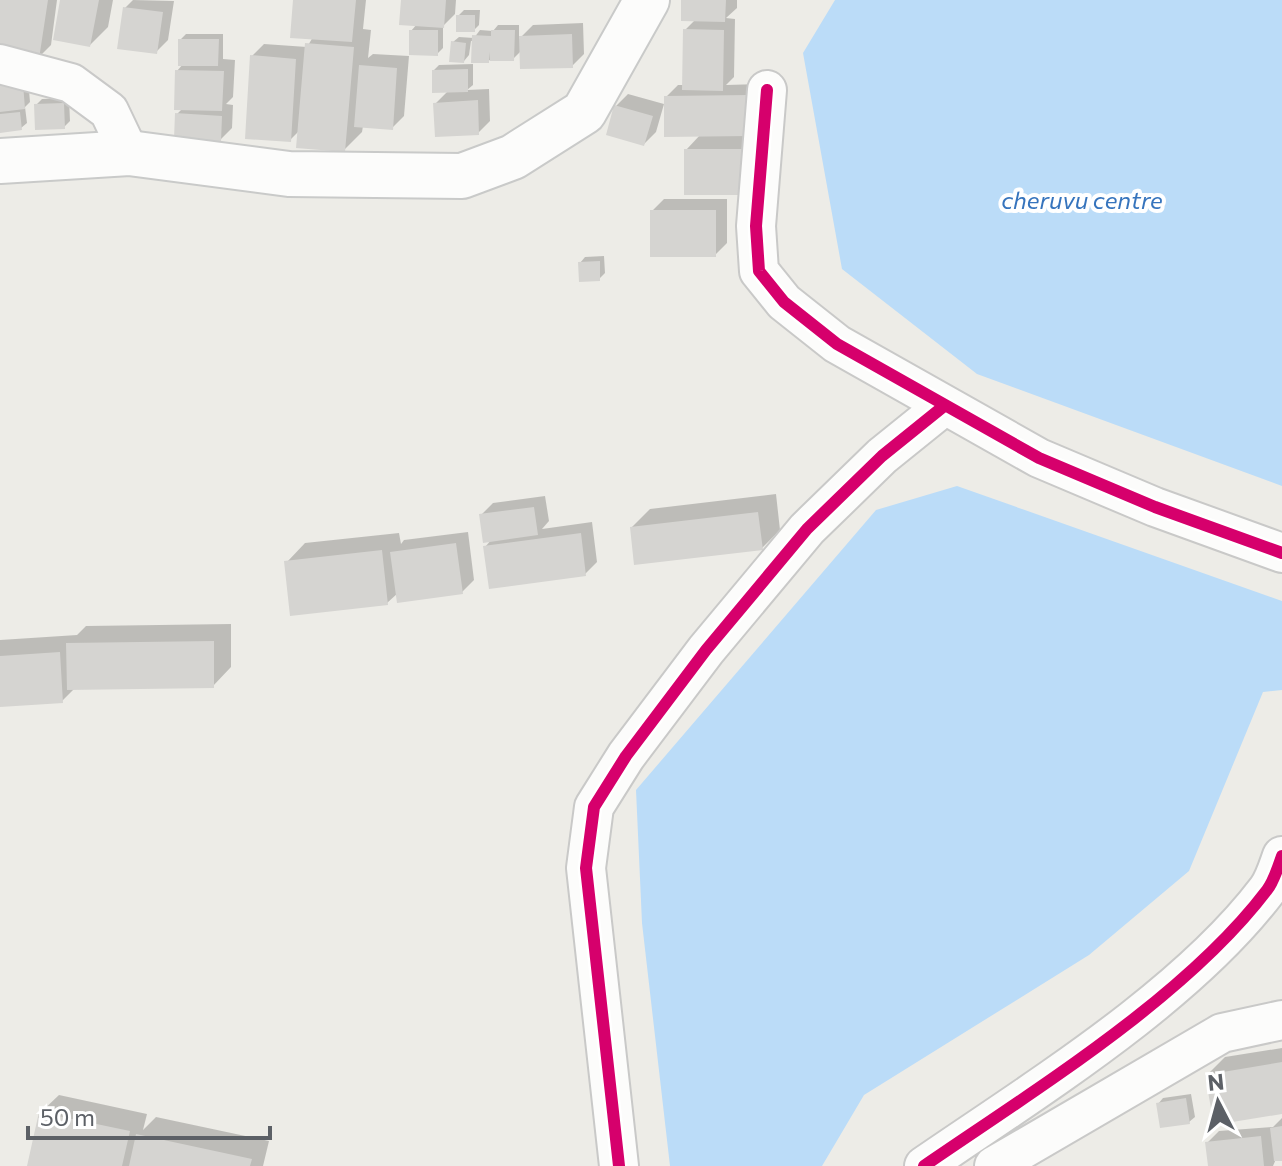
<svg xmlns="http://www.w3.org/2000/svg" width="1282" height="1166" font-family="Commissioner,sans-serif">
<rect width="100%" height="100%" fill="#edece7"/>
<path fill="#bbdcf8" d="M835 0H1282V486L977 374 842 269 803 53Z
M957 486 1282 601V690L1263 692 1189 871 1089 955 864 1095 822 1166H670L642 923 636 790 876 510Z"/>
<path fill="#0003" d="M0 0H57L51 45 39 57Z
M62 0H113L108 27 90 45Z
M133 0 174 1 168 40 156 52 125 8Z
M295 0H366L363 29 371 30 368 58 373 54 409 56 404 116 392 128 363 126 362 132 344 150 300 130 290 140 252 56 264 44 307 47 313 37Z
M403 0H456L455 14 443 26V48L437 54 411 31 417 24Z
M683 0H737V8L726 18 735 19 734 77 726 85 760 84 754 181 686 150 701 134 666 97 678 85H684L685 30 695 20Z
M464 10H480L479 25 474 30 458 16Z
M583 23 584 54 572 66 521 51 513 59 473 61 474 41H471L469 55 464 61 453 42 459 37 474 38 480 30 493 31 498 25H519V39L533 25Z
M186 34H223V59L235 60 233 97 226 104 233 105 232 128 220 140 177 114 183 108 177 71 183 64 180 40Z
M473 64V85L467 90 489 89 490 121 478 133 435 104 448 91 434 70 439 65Z
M28 79 30 102 25 107 27 123 21 128 0 131V81Z
M628 94 664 104 656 132 644 144 616 106Z
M69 98 70 121 64 127 36 105 42 99Z
M664 199H727V243L715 255 652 211Z
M604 256 605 273 599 279 580 263 585 257Z
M776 494 780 530 762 548 632 527 650 509Z
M545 496 549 521 542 529 592 522 597 562 585 574 485 547 492 539 481 515 493 503Z
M468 532 474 580 462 592 398 593 387 603 287 562 305 543 399 533 401 544 404 540Z
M231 624V667L213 686 76 687 62 701 0 705V640L77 635 86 626Z
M1282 1048V1111L1207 1075 1225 1057Z
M1191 1094 1195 1117 1189 1122 1158 1104 1163 1098Z
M59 1095 147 1114 143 1130 156 1117 269 1141 263 1166H29L40 1113Z
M1282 1118V1159H1276L1273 1166H1210L1207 1143 1219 1131 1273 1127Z"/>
<path fill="#d5d4d1" d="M0 0H48L39 59 0 54Z
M60 0H99L90 47 53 40Z
M293 0H356L352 42 290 38Z
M401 0H446L444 28 399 25Z
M681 0H726L725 22 681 21Z
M123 7 163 12 157 54 117 49Z
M456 15H475V32H456Z
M683 29 724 30 723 91 682 90Z
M409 30H438V56L409 55Z
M491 30H515L514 61H490L489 52V63H471L472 35 491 36Z
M572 34 573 68 520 69 519 36Z
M178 39H219L218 66H178Z
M451 41 466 43 464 63 449 62Z
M305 43 354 47 345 152 296 148Z
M250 55 296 59 291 142 245 139Z
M359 65 397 68 393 130 354 127Z
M468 69V92L432 93V70Z
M175 70 224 71 222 111 174 110Z
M23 83 25 109 0 112V85Z
M749 95V136L664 137V96Z
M478 100 479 135 435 137 433 103Z
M64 103 65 129 35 130 34 104Z
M614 105 653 116 644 146 606 135Z
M20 112 22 130 0 133V114Z
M175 113 222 116 221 142 174 139Z
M684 149H743V195H684Z
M650 210H716V257H650Z
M600 261V281L579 282 578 262Z
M534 507 538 535 483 543 479 514Z
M758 512 763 550 634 565 630 527Z
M581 533 586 576 489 589 483 546Z
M456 543 463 594 397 603 390 552Z
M382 550 388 605 290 616 284 561Z
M214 641V688L67 690 66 643Z
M60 652 63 703 0 707V656Z
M1282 1062V1114L1214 1125 1205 1075Z
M1186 1098 1190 1124 1160 1128 1156 1103Z
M39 1112 130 1131 122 1166H27Z
M1282 1126V1161H1274L1270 1128Z
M136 1134 252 1159 250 1166H129Z
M1261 1136 1264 1166H1208L1205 1142Z"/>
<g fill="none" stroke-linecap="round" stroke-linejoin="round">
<g stroke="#c9c9c8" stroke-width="42">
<path id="street" d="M0 64 71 83 109 111 129 153
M767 90 756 226 759 271 784 302 837 344 1039 458 1155 507 1282 553
M619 1166 586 868 594 807 626 756 706 650 807 529 882 456 944 406
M924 1166C1036 1089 1186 997 1267 890 1274 881 1278 867 1282 856
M994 1166 1222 1033 1282 1020"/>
</g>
<g stroke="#c9cac9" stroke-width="48">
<path id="secondary" d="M0 161 129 153 289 174 462 176 513 157 584 112 647 0"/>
</g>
<use href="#street" stroke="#fcfcfb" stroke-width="38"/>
<use href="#secondary" stroke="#fcfcfb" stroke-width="44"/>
<g stroke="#fff" stroke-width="17">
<path id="cycleway" d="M767 90 756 226 759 271 784 302 837 344 1039 458 1155 507 1282 553
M619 1166 586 868 594 807 626 756 706 650 807 529 882 456 944 406
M924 1166C1036 1089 1186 997 1267 890 1274 881 1278 867 1282 856"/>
</g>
<use href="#cycleway" stroke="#d6006c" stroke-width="12"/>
</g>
<g text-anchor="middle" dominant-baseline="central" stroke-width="8" stroke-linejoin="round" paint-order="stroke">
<g font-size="24" font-style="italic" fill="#3674bd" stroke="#fff">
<text x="1082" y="199">cheruvu centre</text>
</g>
</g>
<g transform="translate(1218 1102) rotate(354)" stroke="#ffffff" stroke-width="6" paint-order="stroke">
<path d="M0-6L14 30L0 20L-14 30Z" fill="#5c6066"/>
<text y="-12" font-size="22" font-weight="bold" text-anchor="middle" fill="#5c6066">N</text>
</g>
<path d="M28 1126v12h242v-12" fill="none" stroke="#5c6066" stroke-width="4"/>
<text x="40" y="1126" font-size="24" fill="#5c6066" stroke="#ffffff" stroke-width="6" paint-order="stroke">50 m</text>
</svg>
